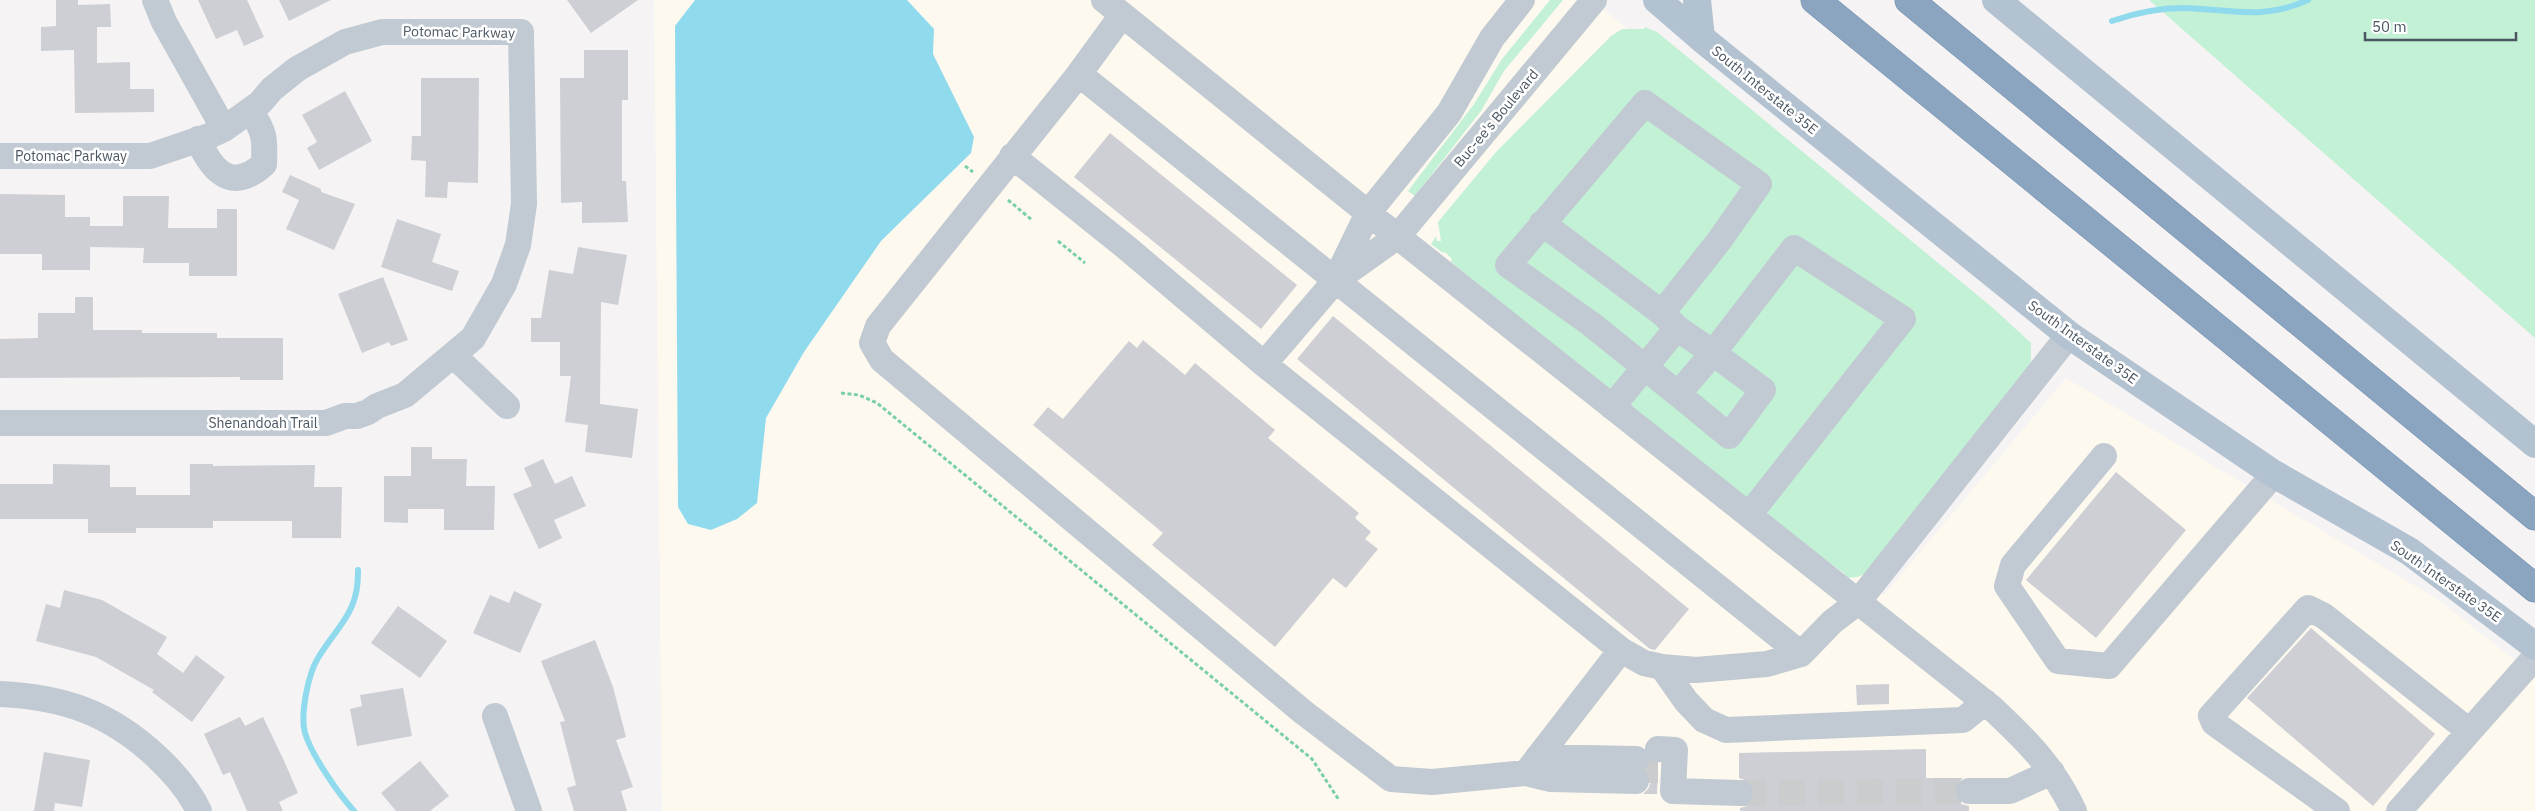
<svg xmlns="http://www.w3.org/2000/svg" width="2535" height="811" font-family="'IBM Plex Sans',sans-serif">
<rect width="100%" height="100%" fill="#f5f3f3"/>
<path fill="#fdf9ef" d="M654 0H1592L2032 355 1861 577 1884 595 2066 378 2437 599 2535 676V811H662Z"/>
<path fill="#c3f1d5" d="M1550 0H1563L1504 71 1481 111 1415 196 1408 191 1474 104 1502 59Z
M2149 0H2535V338Z
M1645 27 1657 32 1993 308 2031 343V364L1868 572 1858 577 1844 578 1845 574 1744 500 1451 262 1452 259 1445 252 1443 253 1431 244 1436 236 1437 241H1441L1438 222 1496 152 1611 36 1622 29H1644Z"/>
<path fill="#90daee" d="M695 0H907L934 29 933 54 974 137 971 153 881 241 804 352 766 418 757 503 737 519 711 530 688 524 678 507 675 26Z"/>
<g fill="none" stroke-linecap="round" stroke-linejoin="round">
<path stroke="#90daee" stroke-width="6" d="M2112 21C2135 13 2158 8 2183 8 2231 9 2261 21 2308 0
M354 811C338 793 312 756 305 733 300 715 308 674 318 658 338 625 359 613 358 570"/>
</g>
<path fill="#cdcfd5" d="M56 0H78V5L110 4 111 27H97V63L130 62V89H154V112L75 113 74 50 41 51V27L56 26Z
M198 0H247L264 37 244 46 237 30 216 39Z
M279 0H331L289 21Z
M567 0H638L591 33Z
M584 50H628V100H622V181H626L628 222 582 223V202L561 203 560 78H584Z
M421 78H479L478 183 448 182 447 198 425 197 426 161 411 160 412 136H421Z
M345 91 372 141 319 170 307 148 317 142 302 115Z
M1110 133 1297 285 1261 329 1074 177Z
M290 175 321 189V192L355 204 334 250 286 229 299 200 282 192Z
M0 194 65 195V217H90V226H123V196H169L168 228H217V209H237V276H189V263H143L144 248 90 247V270H42V254H0Z
M397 219 441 234 432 262 459 271 452 291 381 267Z
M578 247 627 255 618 305 601 302 600 404 638 409 632 458 585 452 588 425 565 422 571 376H560V342H531V318H541L549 270 573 274Z
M383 277 408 340 391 346 389 342 362 353 338 294Z
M75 297H93V330H142V333H217V338H283V380H240V377L0 378V339L38 338V313H75Z
M1333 316 1689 609 1655 650 1650 649 1297 359Z
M1143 340 1185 375 1195 363 1275 430 1268 438 1359 513 1355 518 1371 532 1365 539 1378 549 1346 588 1333 578 1275 647 1152 545 1163 533 1033 425 1048 407 1063 419 1129 341 1137 348Z
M411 447H432V459H467L466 486H495L494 530H444V509H408V523L384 522V476H411Z
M543 459 555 484 572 476 586 506 554 520 562 538 539 549 513 494 532 486 524 468Z
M53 464 110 465V487H136V495H190V464H213V466L315 465 314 487H342L341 538H292V521H213V528H136V533H88V519H0V484H53Z
M2116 472 2186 530 2096 638 2026 580Z
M64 590 102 600 167 637 157 654 183 673 196 655 225 677 192 722 152 692 154 690 96 657 36 641 46 604 60 608Z
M514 591 542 604 520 653 473 633 490 595 509 603Z
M398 606 447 641 420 678 371 643Z
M2311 628 2435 734 2373 806 2247 698Z
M595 640 613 687 626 737 616 740 633 787 621 791 627 811H574L567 788 576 785 560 722 565 721 541 661Z
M1889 684V704L1857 705 1856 685Z
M403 688 412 736 357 746 350 709 362 706 360 695Z
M240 717 245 726 263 717 285 763 298 793 279 802 283 811H247L230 772 223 775 204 734Z
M1926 749V778H1963L1956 783 1954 791 1961 804 1969 806V811H1740V808L1747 806 1752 801 1755 793 1748 781 1739 778V753Z
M44 752 90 760 82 807 55 803 54 811H34Z
M420 761 449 796 430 811H396L381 793Z
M1650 762 1658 764 1657 794H1643L1648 789 1651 782 1646 770Z"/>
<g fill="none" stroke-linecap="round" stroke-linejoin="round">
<path stroke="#caccce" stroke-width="26" stroke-dasharray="26 13" stroke-linecap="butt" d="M1636 770H1658
M1740 793 1969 791"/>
<g stroke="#7690ad" stroke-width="29">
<path id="highway" d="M1815 0 2535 588
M1909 0 2535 516"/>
</g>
<path stroke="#7ad0a6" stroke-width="3" stroke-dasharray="4 2.5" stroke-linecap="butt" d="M965 166 973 172
M1008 200 1032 220
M1058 241 1085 263
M841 393 859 395 877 403 1312 759 1339 800"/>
<path stroke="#c1cad2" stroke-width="26" d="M155 0 164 22 224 129
M1104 0 1368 213 1992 708C2028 742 2052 765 2074 811
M1122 15 1079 74 878 326 872 343 882 360 1303 712 1391 779 1432 782 1526 773 1621 650 1644 663 1662 667 1696 670 1767 664 1801 654 1832 622 1858 602 2069 335
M1079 74 1801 654
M198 139C212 172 232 193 264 164 265 139 265 131 250 111
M0 156H150L209 136 224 129 260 103 272 89 297 69 345 42 382 32H521L524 204 518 245 504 284 473 338 405 395 377 406 368 412 357 416H345L326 423H0
M1012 156 1127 248 1264 364 1621 650
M1542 223 1662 313
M1336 279 1368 213 1449 113 1492 38 1522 0
M1677 328 1713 353 1794 248 1903 319 1749 515
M453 355 507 406
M1264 364 1335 281 1398 236 1594 0
M1612 407 1677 328 1662 313 1719 241 1759 184 1645 103 1508 265 1591 324 1678 394 1713 353 1763 390 1729 436 1678 394
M2104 456 2013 565 2007 586 2058 661 2109 666 2274 474
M1662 667 1686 701 1704 720 1726 730 1963 720 1985 702
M0 694C64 697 110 713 157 757 174 773 189 790 199 811
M495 716 529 811
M1658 749 1675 750 1673 791 1740 793
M1538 757 1636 759
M1526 773 1550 779 1636 781
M1969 791H2010L2052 772
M2337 811 2214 723 2211 716 2308 608 2324 616 2469 731
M2399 811 2535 657"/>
<path stroke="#b3c2d1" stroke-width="28" d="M1657 0 1701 38 2069 335 2274 474 2409 551 2535 646
M1697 0 1701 38
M1996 0 2535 444"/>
<use href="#highway" stroke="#8ba5c1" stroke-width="28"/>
</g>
<g text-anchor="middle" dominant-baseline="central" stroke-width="5" stroke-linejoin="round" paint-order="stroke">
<g font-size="14" fill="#4a5661" stroke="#fff">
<text transform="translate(459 32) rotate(1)">Potomac Parkway</text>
<text transform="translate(1765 90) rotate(39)">South Interstate 35E</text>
<text transform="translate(1496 118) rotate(-50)">Buc-ee's Boulevard</text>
<text x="71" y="156">Potomac Parkway</text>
<text transform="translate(2083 342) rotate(36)">South Interstate 35E</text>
<text x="263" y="423">Shenandoah Trail</text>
<text transform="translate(2446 581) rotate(35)">South Interstate 35E</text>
</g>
</g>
<path d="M2365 32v8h151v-8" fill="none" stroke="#4a5661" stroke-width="2.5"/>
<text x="2372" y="32" font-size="15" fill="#4a5661" stroke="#ffffff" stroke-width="4" paint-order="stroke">50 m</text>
</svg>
